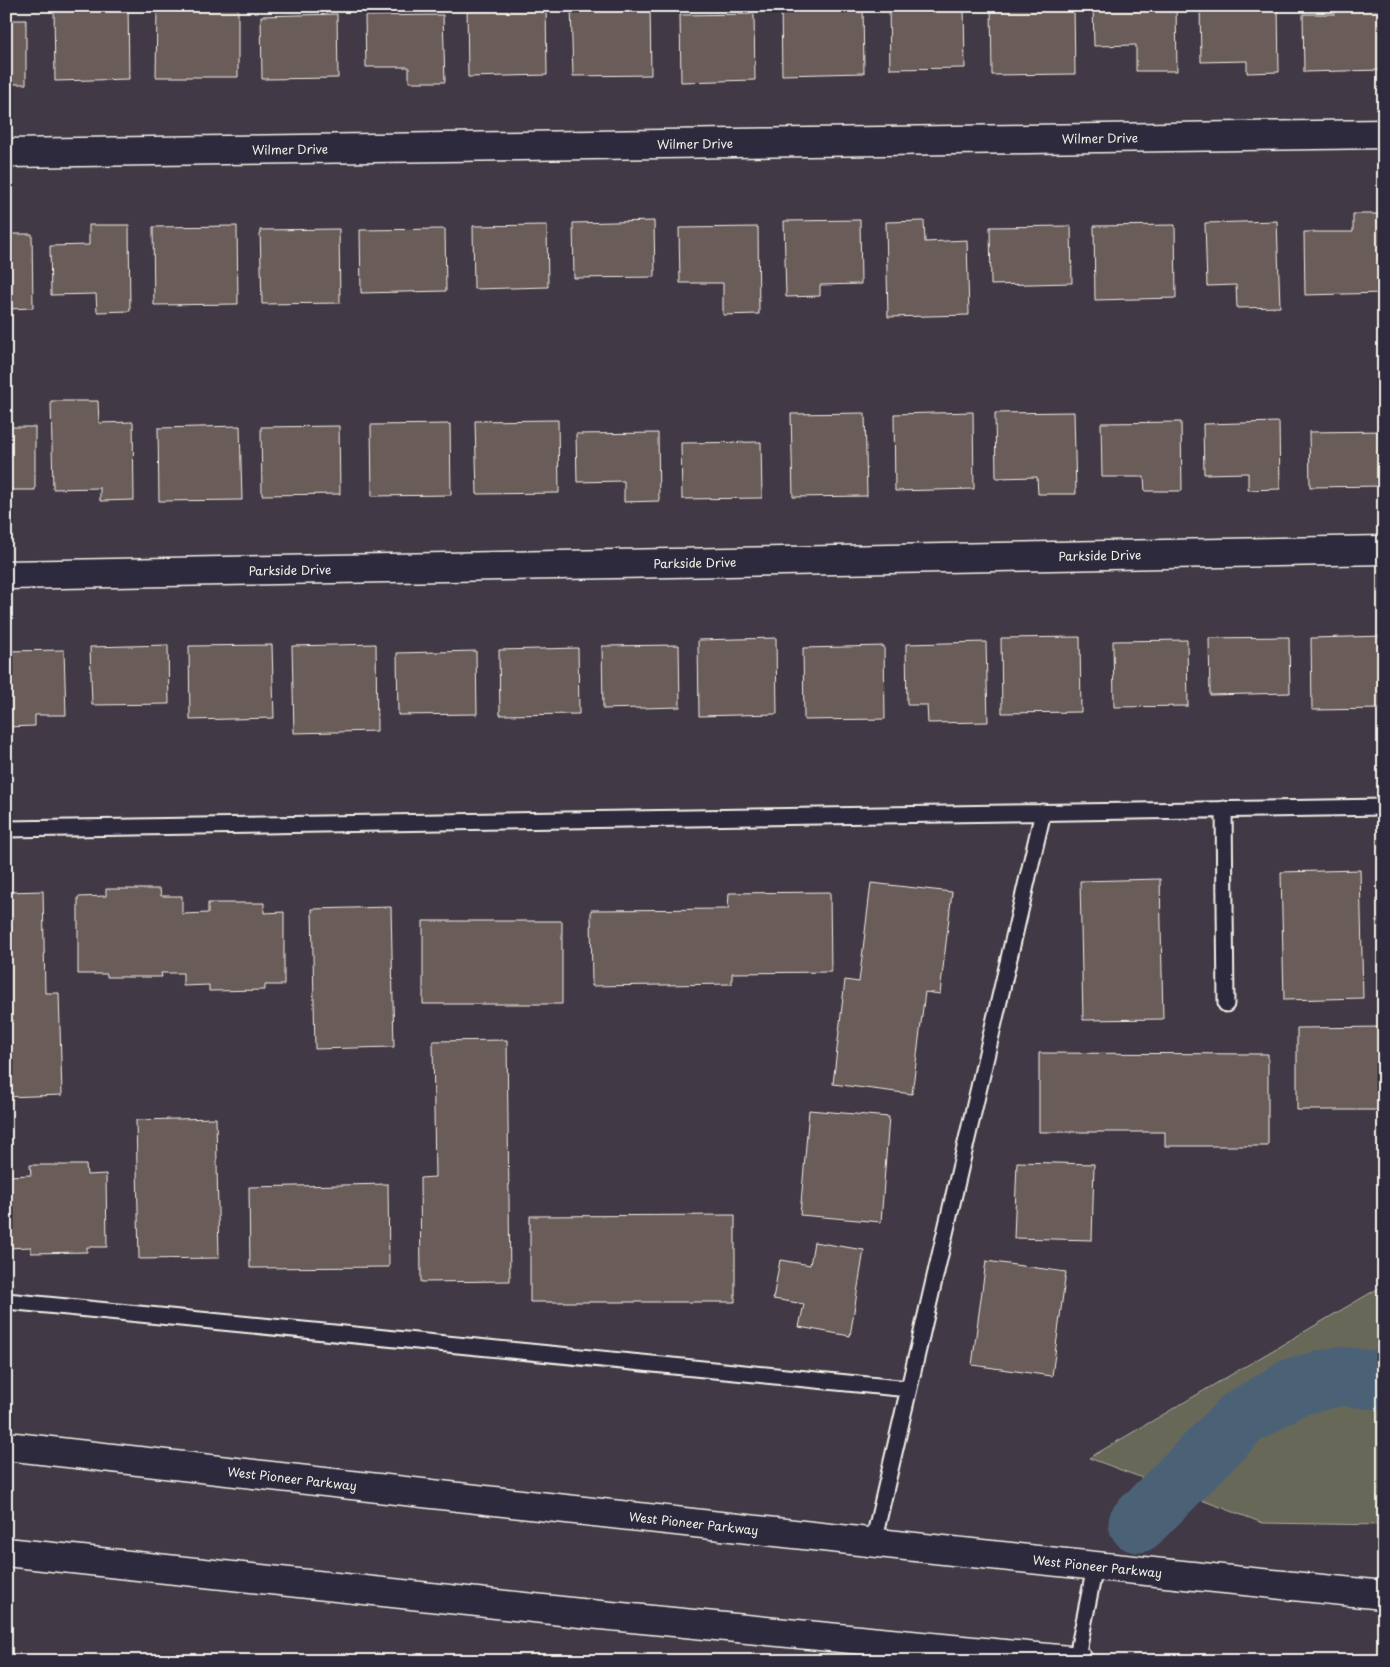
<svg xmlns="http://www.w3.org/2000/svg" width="1390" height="1667" font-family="'Playpen Sans',sans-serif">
<rect width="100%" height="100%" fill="#413945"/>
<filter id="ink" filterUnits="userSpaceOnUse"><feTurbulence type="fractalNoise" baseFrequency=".02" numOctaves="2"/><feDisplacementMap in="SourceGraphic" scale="10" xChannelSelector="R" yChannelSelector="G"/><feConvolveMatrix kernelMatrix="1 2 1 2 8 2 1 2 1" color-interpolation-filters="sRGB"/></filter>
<g filter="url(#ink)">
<path fill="#676859" stroke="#aeaca0" d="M1384 1285V1525L1263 1523 1089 1458Z"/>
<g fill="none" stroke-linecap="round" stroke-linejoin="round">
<path stroke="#4b6276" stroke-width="59" d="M1138 1523 1242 1418 1294 1387 1340 1376 1384 1381"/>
</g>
<path fill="#6a5c58" stroke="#f4f1e8" d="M54 6H128L129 79 55 81Z
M189 6H238V77H156L157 11 189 12Z
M546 6 547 75 468 77 467 7Z
M571 6H650L651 75 573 76Z
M781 6H863L864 73 782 75Z
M889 6H964L965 68 890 69Z
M991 6H1074L1075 74 992 75Z
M1093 6H1176L1177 71H1136V45L1094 46Z
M1200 6H1278L1279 72 1247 73V61L1201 62Z
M1334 6H1381L1382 70 1304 72 1303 14H1335Z
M337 14 338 78 262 79 261 16Z
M754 14 755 80 681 82 680 15Z
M443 15 445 82H409V67H366L365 16Z
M6 20H26V84H6Z
M1353 214H1384V293L1305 295 1304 232H1353Z
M860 220 861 284 820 285V296L786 297 784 221Z
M654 221 655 277 574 278 573 223Z
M924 221 925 242 967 240 969 315 888 317 886 222Z
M1277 221 1280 307 1237 308 1236 285 1207 286 1205 223Z
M89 225H129L130 311 97 312 96 294 51 295 50 246 89 245Z
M547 225 548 287 474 289 473 226Z
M1175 225 1176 298 1095 300 1094 226Z
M237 226 238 304 154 305 153 227Z
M1071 226 1072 283 991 285 990 227Z
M758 227 759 314 723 315V283H680L679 228Z
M339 229 340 303 262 304 260 230Z
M445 229 446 291 361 293 360 230Z
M6 234H32L33 308 6 309Z
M51 401H98L99 423 133 422 134 500 100 501V488L53 489Z
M973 412 974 489 895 491 894 414Z
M1074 412 1076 494H1038L1037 477 996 478 995 413Z
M865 413 867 496 793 497 791 414Z
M558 420 559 493 477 494 475 421Z
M1181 422 1182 491H1145L1144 477H1102L1101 423Z
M1279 422 1280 489 1248 490V473L1204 474 1203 424Z
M450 424 451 495 372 496 371 425Z
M240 426 242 500 159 501 158 428Z
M339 426 340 494 262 495 261 427Z
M6 427H35V490H6Z
M1384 431V486L1310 487 1309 432Z
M658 433 659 501 624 502V481L577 482 576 434Z
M761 442 762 498 682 499 681 443Z
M1384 636V709L1312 710 1311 638Z
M1080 637 1081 712 1002 713 1001 638Z
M1289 637 1290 693 1210 695 1209 638Z
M776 638 777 714 699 716 698 640Z
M1187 640 1188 706 1114 707 1113 641Z
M986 642 988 722 928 723 927 705H907L906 644Z
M376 644 377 731 294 733 292 646Z
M168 645 169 704 92 705 90 647Z
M272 645 274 718 190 720 189 646Z
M679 645 680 707 603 709 602 646Z
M884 646 885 719 804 720 803 648Z
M578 648 579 714 500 715 499 650Z
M64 650 66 715H35V726L6 727V651Z
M476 651 477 714 398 715 397 653Z
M1360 870 1363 998 1284 1000 1281 872Z
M1160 879 1163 1019 1083 1020 1080 881Z
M871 883 952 892 940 994 925 992 912 1094 833 1084 845 980 859 982Z
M106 889H160L161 896H182V914L208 913V903H264V913L284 912V985H265V990L209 991V985L183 986V973H161L162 977H107V974H78V897L106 896Z
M43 891 45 993H59L62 1095 6 1097V892Z
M830 892 831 972 732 973V984L592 986 591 910 728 909 729 893Z
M391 907 394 1047 315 1049 312 909Z
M423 921H562V1004H423Z
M1384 1027V1110H1297V1028Z
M507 1040 510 1281 421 1282 420 1178 435 1177 433 1041Z
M1039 1053 1268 1054V1146H1165V1132H1039Z
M809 1110 889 1117 881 1222 800 1215Z
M216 1118 219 1258 139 1259 136 1120Z
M1017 1162 1094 1164 1092 1240 1014 1238Z
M30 1165H86L87 1175 106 1174 107 1247H87V1252L31 1253V1247L6 1248V1176L31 1175Z
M388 1184 389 1267 250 1268 249 1187Z
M735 1215V1302H530V1216Z
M814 1242 864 1250 850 1336 799 1327 804 1304 773 1299 780 1260 810 1265Z
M986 1261 1066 1272 1052 1376 972 1365Z"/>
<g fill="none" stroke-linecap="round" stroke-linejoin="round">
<g stroke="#f4f1e8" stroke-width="19">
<path id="service" d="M1224 809 1226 1004
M6 829 1384 807
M6 1301 909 1389
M873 1543 1043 812
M1076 1661 1095 1567"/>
</g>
<g stroke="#f4f1e8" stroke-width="31">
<g id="minor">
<path id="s1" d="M6 153 1384 134"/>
<path id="s2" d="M6 575 1384 550"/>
</g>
</g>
<g stroke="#f4f1e8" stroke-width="31">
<g id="primary">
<path id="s3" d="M6 1446C465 1498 924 1550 1384 1595"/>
<path d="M6 1552 590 1614 1079 1661"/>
</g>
</g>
<use href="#service" stroke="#2f2a3d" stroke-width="15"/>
<use href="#minor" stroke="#2f2a3d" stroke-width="28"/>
<use href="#primary" stroke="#2f2a3d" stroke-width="28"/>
</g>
</g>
<g text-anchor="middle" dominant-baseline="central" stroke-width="4.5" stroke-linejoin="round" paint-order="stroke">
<g font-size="12" fill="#f4f1e8" stroke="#2f2a3d">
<text stroke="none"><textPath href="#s1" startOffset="1094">Wilmer Drive</textPath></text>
<text stroke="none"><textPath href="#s1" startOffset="689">Wilmer Drive</textPath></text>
<text stroke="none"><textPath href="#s1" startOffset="284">Wilmer Drive</textPath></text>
<text stroke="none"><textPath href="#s2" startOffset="1094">Parkside Drive</textPath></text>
<text stroke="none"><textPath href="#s2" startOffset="689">Parkside Drive</textPath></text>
<text stroke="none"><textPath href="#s2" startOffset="284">Parkside Drive</textPath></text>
<text stroke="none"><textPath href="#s3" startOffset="288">West Pioneer Parkway</textPath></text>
<text stroke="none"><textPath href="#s3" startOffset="692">West Pioneer Parkway</textPath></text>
<text stroke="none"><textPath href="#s3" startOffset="1098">West Pioneer Parkway</textPath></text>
</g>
</g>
<rect width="1390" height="1667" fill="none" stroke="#2f2a3d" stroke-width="25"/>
<rect x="12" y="12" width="1365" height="1642" fill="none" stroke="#f4f1e8" stroke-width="2" filter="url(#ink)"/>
</svg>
